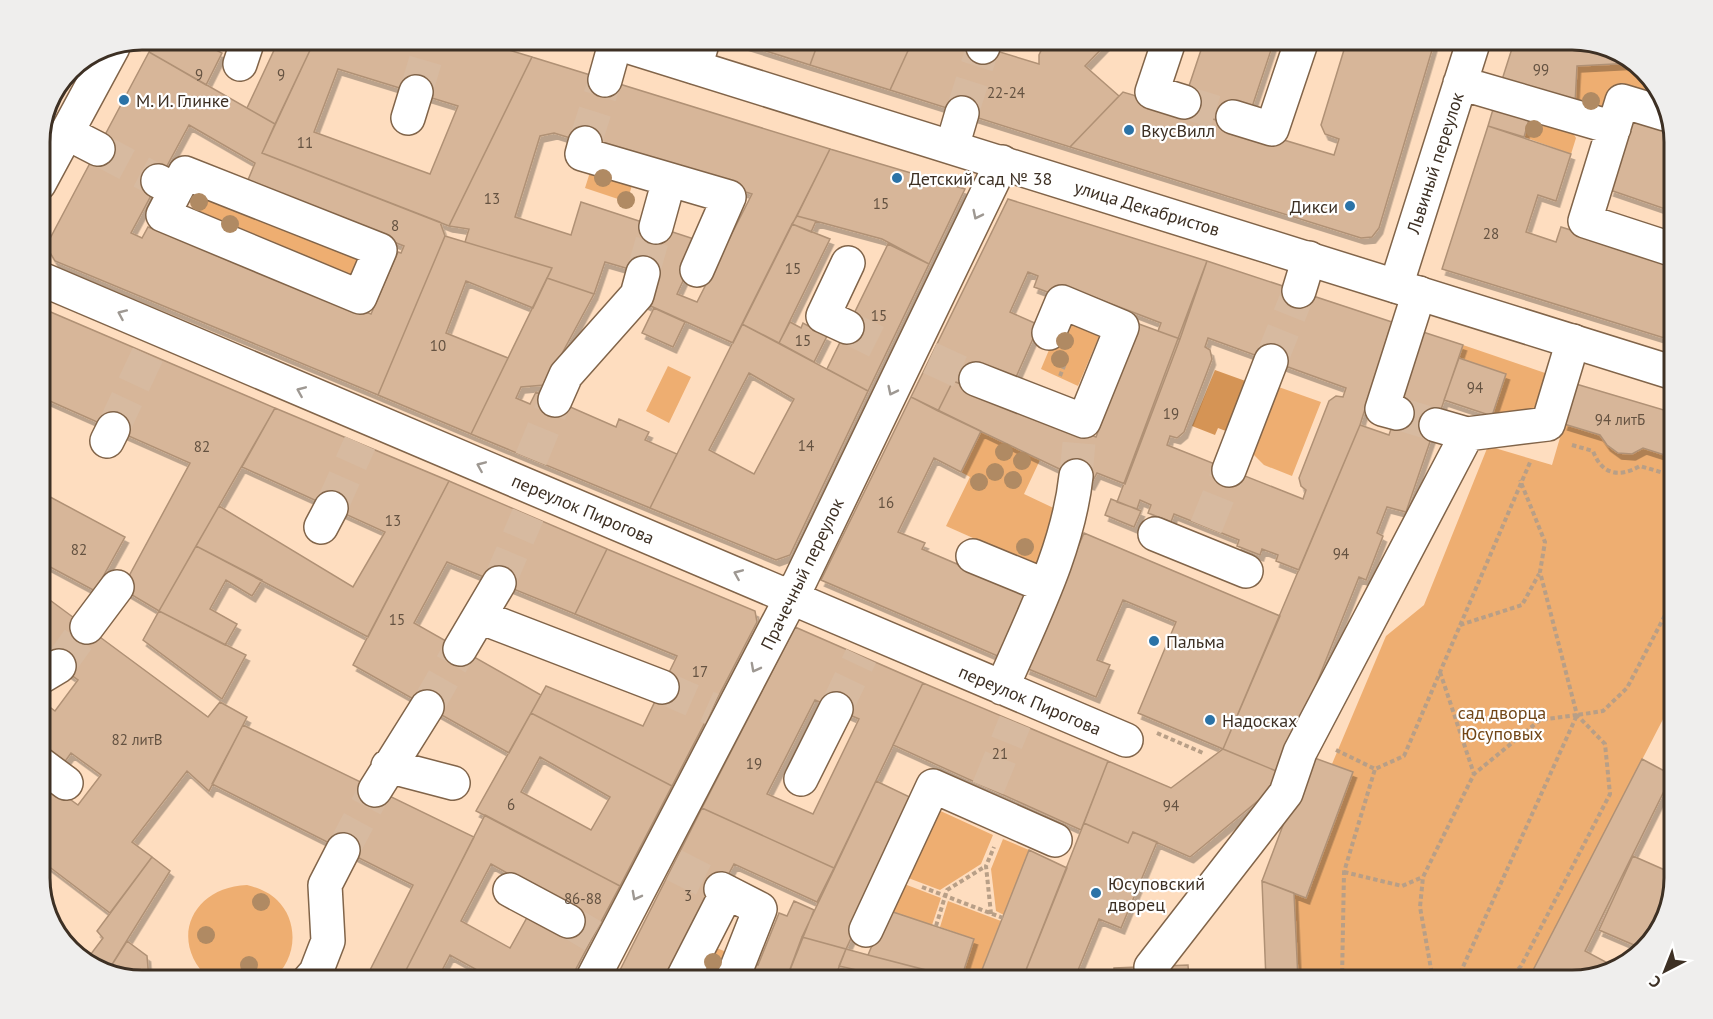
<svg xmlns="http://www.w3.org/2000/svg" width="1713" height="1019" font-family="'PT Sans',sans-serif">
<defs>
<filter id="shadow"><feDropShadow dx="3.5" dy="6" stdDeviation="0" flood-color="#0004"/></filter>
</defs>
<rect width="100%" height="100%" fill="#feddbf"/>
<path fill="#eeae71" d="M1633 63 1660 90 1664 103 1612 87 1603 112 1575 104 1577 66Z
M1530 116 1570 128 1576 138 1571 154 1524 137Z
M591 169 633 182 627 202 585 188Z
M197 193 359 255 349 279 194 213 192 203Z
M1062 319 1100 334 1078 386 1041 369Z
M1463 345 1548 374 1535 411 1492 416 1506 374 1459 358Z
M668 366 691 377 669 423 646 411Z
M1273 385 1321 402 1292 476 1264 465 1253 454Z
M1564 424 1600 435C1611 453 1624 458 1643 448L1674 458V698L1528 980H1298L1294 893 1305 898 1352 772 1332 764 1386 636 1424 605 1488 446 1552 465Z
M981 431 1040 460 1024 494 1062 512 1038 567 946 526 970 477 961 472Z
M934 808 993 835 981 864 940 890 903 876Z
M1003 839 1029 850 1004 915 996 911 991 869Z
M899 882 941 898 932 925 887 910Z
M247 885C258 888 269 892 277 900 300 922 297 962 271 980H210C167 941 192 887 247 885Z
M948 901 1001 921 978 980 961 979 974 939 940 927Z
M709 945 729 953 718 980H690Z"/>
<path fill="#d59455" d="M1215 370 1251 383 1231 433 1218 428 1215 435 1192 426Z"/>
<path fill="#d7b699" stroke="#b09175" stroke-width="1.5" fill-rule="evenodd" filter="url(#shadow)" d="M1515 39H1572L1623 53 1633 63 1577 66 1575 104 1501 83Z
M1347 40H1359L1363 43 1364 40H1435L1379 228 1372 237 1361 238 1070 147 1123 92 1334 155 1339 139 1325 134 1321 125Z
M1109 41 1085 66 1119 96 1070 147 890 90 912 42H967L1039 64V55L1045 42Z
M1204 41H1274L1250 113 1230 124 1181 110Z
M912 42 890 90 810 65 818 43Z
M741 43H818L810 65Z
M492 45 532 57 449 226 262 153 312 46ZM338 69 458 106 430 174 314 132Z
M152 46H213L212 48 222 53 206 85 149 52Z
M276 46H312L275 124 247 108Z
M149 52 275 124 262 153 440 222 445 236 378 395 55 261 46 246ZM189 125 255 163 248 180 253 187 404 246 401 253 398 252 371 314 148 227 142 238 131 233Z
M532 57 830 149 733 343 644 303 643 273 605 262 594 294 547 278 552 268 465 242 469 229 449 226ZM554 133 752 194 697 302 677 294 689 268 697 240 581 202 571 235 515 217 540 136Z
M1494 106 1530 116 1524 137 1488 126Z
M1633 115 1671 126 1674 135V212L1610 190Z
M1488 126 1571 154 1556 201 1538 195 1526 232 1556 242 1561 227 1674 262V341L1442 269Z
M830 149 965 189 929 264 882 239 797 216Z
M1008 199 1207 261 1180 339 1158 331 1161 323 1062 285 1058 296 1034 287 1038 276 1028 272 1010 312 1039 325 1013 384 971 388 953 381 938 411 911 397Z
M797 216 816 221 811 232 792 224Z
M792 224 830 239 779 343 742 324Z
M445 236 552 268 533 308 466 281 446 333 508 358 471 434 378 395Z
M888 244 929 264 868 391 827 369Z
M1207 261 1392 322 1360 425 1299 570 1276 561 1278 555 1262 549 1260 555 1237 546 1239 540 1174 514 1171 522 1148 513 1151 505 1140 500 1137 509 1117 502ZM1208 338 1346 388 1343 397 1336 396 1329 401 1299 478 1301 486 1306 490 1303 499 1167 445 1170 436 1177 438 1184 432 1212 359 1210 350 1205 347Z
M547 278 594 294 545 385 521 387 516 398 530 404 536 392 616 427 619 419 649 432 645 440 677 454 650 508 471 434Z
M39 307 275 408 159 611 122 589 190 463 43 398 39 405Z
M654 308 685 322 673 347 642 333Z
M790 322 801 328 803 323 827 336 814 362 779 343Z
M742 324 868 391 790 555 776 560 650 508ZM749 373 794 399 754 474 709 450Z
M1139 324 1180 339 1125 484 1097 473 1091 484 938 411 953 381 1096 437Z
M1423 332 1463 345 1406 512 1387 507 1377 533 1383 536 1366 580 1359 577 1281 773 1223 749 1360 425 1389 435Z
M1459 358 1506 374 1492 416 1444 400Z
M1576 384 1674 413V458L1643 448 1632 454 1618 453 1607 445 1600 435 1564 424Z
M911 397 981 431 961 472 934 458 898 532 925 543 922 549 1027 594 1000 657 821 580Z
M275 408 449 481 368 637 196 546 219 506 353 587 385 532 242 467Z
M449 481 607 549 575 614 447 562 414 623 541 695 509 753 353 665Z
M39 491 125 537 95 591 39 561Z
M1111 499 1141 511 1134 527 1105 515Z
M1084 533 1280 616 1223 749 1138 713 1176 622 1123 600 1097 660 1110 665 1096 697 1026 668Z
M196 546 262 580 252 596 226 580 210 609 237 624 225 645 159 611Z
M607 549 755 611 757 622 672 786 531 713 546 686 643 726 677 656 575 614Z
M39 592 208 717 220 702 247 717 209 791 187 771 132 842 152 857 110 913 39 859V777L78 805 101 775 71 753 61 767 39 764V699L55 711 78 680 39 652Z
M159 611 246 655 222 699 143 640Z
M795 627 923 683 834 868 702 808ZM815 700 859 719 813 814 767 794Z
M923 683 1108 761 1081 830 893 745Z
M531 713 672 786 620 886 476 811ZM540 757 610 797 591 830 521 792Z
M243 725 474 837 401 980H365L413 885 212 784Z
M1223 749 1281 773 1276 786 1190 857 1133 832 1128 843 1084 823 1108 761 1171 788Z
M1309 756 1353 772 1306 898 1262 881Z
M1642 759 1672 775 1585 951 1617 968 1572 980H1528Z
M876 781 916 800 846 949 802 937Z
M702 808 834 868 817 902 734 864 673 980H615Z
M485 815 620 886 570 980H495L450 955 437 980H401ZM491 864 574 910 529 914 510 948 461 921Z
M1084 823 1128 843 1133 832 1157 842 1121 928 1099 919 1074 980H1022Z
M1029 850 1067 868 1022 980H978Z
M1633 856 1674 874 1660 929 1641 948 1599 930Z
M152 857 170 871 108 971 90 966 60 936 63 933 91 954 103 938 97 931Z
M1262 881 1294 893 1298 980H1266Z
M794 901 814 910 786 980H745L752 963 758 965 779 913 787 916Z
M887 910 974 939 961 979 868 955Z
M802 937 846 949 834 980H786Z
M127 941 147 956 149 980 108 971Z
M846 949 868 955 964 980H857L861 971 839 966Z
M1188 965 1189 980H1114V968Z"/>
<g fill="none" stroke-linecap="round" stroke-linejoin="round">
<path stroke="#d7baa0" stroke-width="33" stroke-dasharray="33 16" stroke-linecap="butt" d="M416 92 430 45
M1184 102 1233 117
M962 113 983 47
M585 143 605 80
M98 149 158 181
M643 273 656 227
M847 327 889 348
M930 358 976 379
M1271 361 1299 291
M1397 413 1436 425
M113 429 148 354
M531 459 555 400
M1076 476 1080 431
M331 508 360 443
M1206 527 1229 470
M499 583 528 515
M59 666 87 627
M662 687 712 709
M427 707 460 649
M836 709 861 656
M988 788 1015 722
M343 850 375 790
M674 865 721 889
M568 921 593 936"/>
<g stroke="#816449" stroke-width="36">
<path id="minor" d="M1169 41 1152 92 1184 102
M983 47 984 42
M240 64 246 46
M695 67 702 44
M605 80 615 44
M1460 83 1614 128
M1665 114 1622 101 1585 221 1674 250
M1233 117 1272 129 1302 40
M408 118 416 92
M67 133 98 149
M585 143 582 154 729 197 697 270
M952 147 962 113
M158 181 176 190 185 173 380 250 360 297 163 215 176 190
M39 184 113 47
M656 227 669 180
M39 278 1126 740
M1396 286 1474 40
M1299 291 1309 258
M847 327 823 316 848 263
M976 379 1084 421 1122 327 1062 302 1049 333
M555 400 566 375 637 295 643 273
M1397 413 1382 409 1419 293
M1436 425 1467 434
M107 441 113 429
M1229 470 1271 361
M321 527 331 508
M1155 534 1246 571
M973 556 1046 586
M480 617 662 687
M87 627 117 587
M460 649 499 583
M39 678 59 666
M1002 688C1031 620 1068 550 1076 476
M39 763 66 783
M388 766 453 783
M801 779 836 709
M375 790 427 707
M721 889 760 909 732 980
M510 890 568 921
M866 930 933 786 1055 840
M1151 967 1286 793 1300 752 1467 434 1548 424 1573 341
M309 980 316 972 328 941 325 885 343 850
M592 980 800 581 1002 162
M682 980 727 892"/>
</g>
<g stroke="#816449" stroke-width="36">
<path id="major" d="M620 44 1674 373"/>
</g>
<path stroke="#b89f87" stroke-width="4" stroke-dasharray="4.5 3" stroke-linecap="butt" d="M1060 376 1066 361
M1572 445 1593 451C1602 475 1619 478 1640 466L1674 476
M1460 625 1522 605 1539 574
M1440 672 1474 774
M1157 733 1203 753
M1336 750 1375 769 1404 756 1531 460
M1344 872 1402 886 1423 877
M922 887 1003 918
M991 914 986 866 994 847
M936 926 947 890 986 866
M1342 980 1344 872 1375 769
M1433 980 1420 907 1423 877 1474 774 1540 720 1577 715
M1457 980 1577 715 1603 711 1627 688 1674 598
M1508 980 1521 966 1610 794 1605 744 1577 715 1540 572 1545 542 1520 480"/>
<use href="#minor" stroke="#fff" stroke-width="33"/>
<use href="#major" stroke="#fff" stroke-width="33"/>
</g>
<g fill="#b08a63">
<circle cx="1591" cy="101" r="9"/>
<circle cx="1534" cy="129" r="9"/>
<circle cx="603" cy="178" r="9"/>
<circle cx="626" cy="200" r="9"/>
<circle cx="199" cy="202" r="9"/>
<circle cx="230" cy="224" r="9"/>
<circle cx="1065" cy="341" r="9"/>
<circle cx="1060" cy="359" r="9"/>
<circle cx="1004" cy="452" r="9"/>
<circle cx="1022" cy="461" r="9"/>
<circle cx="995" cy="472" r="9"/>
<circle cx="1013" cy="480" r="9"/>
<circle cx="979" cy="482" r="9"/>
<circle cx="1025" cy="547" r="9"/>
<circle cx="261" cy="902" r="9"/>
<circle cx="206" cy="935" r="9"/>
<circle cx="713" cy="962" r="9"/>
<circle cx="249" cy="965" r="9"/>
</g>
<defs><path id="oneway-chevron" d="M-2-3.5L2.5 0L-2 3.5" fill="none" stroke-width="1.6" stroke-linecap="round" stroke-linejoin="round" transform="scale(1.5)"/></defs>
<g stroke="#9e9892">
<use href="#oneway-chevron" transform="translate(977 215) rotate(116)"/>
<use href="#oneway-chevron" transform="translate(122 314) rotate(-156)"/>
<use href="#oneway-chevron" transform="translate(301 391) rotate(-157)"/>
<use href="#oneway-chevron" transform="translate(892 391) rotate(116)"/>
<use href="#oneway-chevron" transform="translate(481 466) rotate(-157)"/>
<use href="#oneway-chevron" transform="translate(738 574) rotate(-157)"/>
<use href="#oneway-chevron" transform="translate(755 668) rotate(118)"/>
<use href="#oneway-chevron" transform="translate(636 896) rotate(118)"/>
</g>
<g fill="#2b73a7" stroke="#fff" stroke-width="2">
<circle cx="124" cy="100" r="6"/>
<circle cx="1129" cy="130" r="6"/>
<circle cx="897" cy="178" r="6"/>
<circle cx="1350" cy="206" r="6"/>
<circle cx="1154" cy="641" r="6"/>
<circle cx="1210" cy="720" r="6"/>
<circle cx="1096" cy="893" r="6"/>
</g>
<g text-anchor="middle" dominant-baseline="central" stroke-width="4.5" stroke-linejoin="round" paint-order="stroke">
<g font-size="15" fill="#645241">
<text x="1541" y="69">99</text>
<text x="199" y="74">9</text>
<text x="281" y="74">9</text>
<text x="1006" y="92">22-24</text>
<text x="305" y="142">11</text>
<text x="492" y="198">13</text>
<text x="881" y="203">15</text>
<text x="395" y="225">8</text>
<text x="1491" y="233">28</text>
<text x="793" y="268">15</text>
<text x="879" y="315">15</text>
<text x="803" y="340">15</text>
<text x="438" y="345">10</text>
<text x="1475" y="387">94</text>
<text x="1171" y="413">19</text>
<text x="1620" y="419">94 литБ</text>
<text x="806" y="445">14</text>
<text x="202" y="446">82</text>
<text x="886" y="502">16</text>
<text x="393" y="520">13</text>
<text x="79" y="549">82</text>
<text x="1341" y="553">94</text>
<text x="397" y="619">15</text>
<text x="700" y="671">17</text>
<text x="137" y="739">82 литВ</text>
<text x="1000" y="753">21</text>
<text x="754" y="763">19</text>
<text x="511" y="804">6</text>
<text x="1171" y="805">94</text>
<text x="688" y="895">3</text>
<text x="583" y="898">86-88</text>
</g>
<g font-size="18" fill="#3d3024" stroke="#fff" text-anchor="start">
<text x="136" y="100">М. И. Глинке</text>
<text x="1141" y="130">ВкусВилл</text>
<text x="909" y="178">Детский сад № 38</text>
<text x="1338" y="206" text-anchor="end">Дикси</text>
<text x="1166" y="641">Пальма</text>
<text x="1222" y="720">Надосках</text>
<text x="1108" y="883">Юсуповский<tspan x="1108" dy="21">дворец</tspan></text>
</g>
<g font-size="18" fill="#3d3024" stroke="#fff">
<text transform="translate(1435 163) rotate(-72)">Львиный переулок</text>
<text transform="translate(1147 208) rotate(17)">улица Декабристов</text>
<text transform="translate(583 509) rotate(23)">переулок Пирогова</text>
<text transform="translate(802 574) rotate(-64)">Прачечный переулок</text>
<text transform="translate(1030 700) rotate(23)">переулок Пирогова</text>
</g>
<g font-size="18" fill="#714617" stroke="#fff">
<text x="1502" y="712">сад дворца<tspan x="1502" dy="21">Юсуповых</tspan></text>
</g>
</g>
<path d="M0 0H1713V1019H0ZM142 50H1572A92 92 0 0 1 1664 142V878A92 92 0 0 1 1572 970H142A92 92 0 0 1 50 878V142A92 92 0 0 1 142 50Z" fill="#efeeed" fill-rule="evenodd"/>
<path fill="none" stroke="#3d3024" stroke-width="3" d="M142 50H1572A92 92 0 0 1 1664 142V878A92 92 0 0 1 1572 970H142A92 92 0 0 1 50 878V142A92 92 0 0 1 142 50Z"/>
<g transform="translate(1665 971) rotate(222)" stroke="#ffffff" stroke-width="4.5" paint-order="stroke">
<path d="M0-4.5L10 22L0 15L-10 22Z" fill="#3d3024"/>
<text y="-9" font-size="16" font-weight="bold" text-anchor="middle" fill="#3d3024">С</text>
</g>
</svg>
